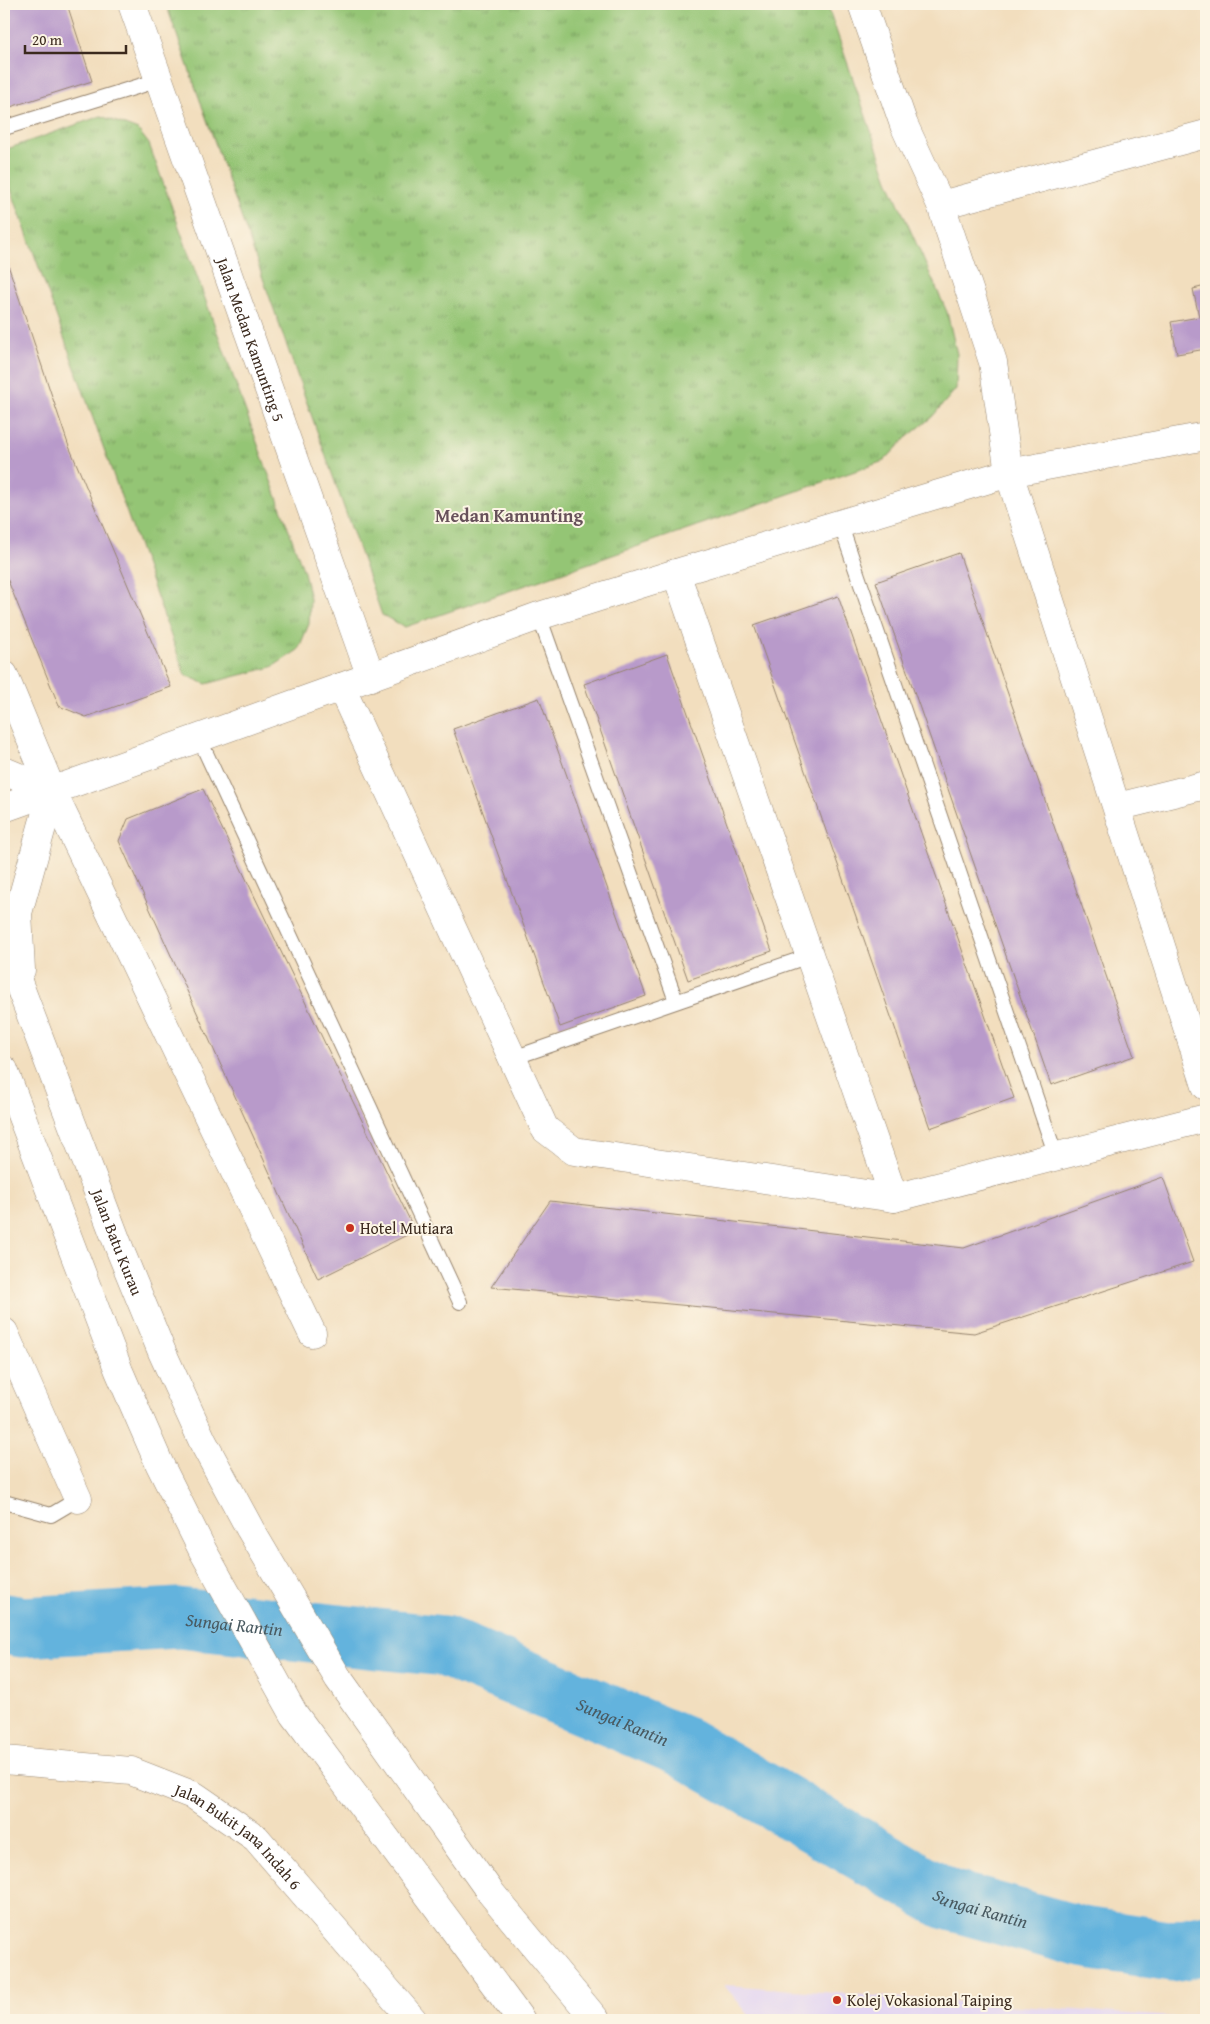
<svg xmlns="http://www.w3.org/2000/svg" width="1210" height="2024" font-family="'Gentium Book Plus',serif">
<defs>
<pattern id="grass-tufts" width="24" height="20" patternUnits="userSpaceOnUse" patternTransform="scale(1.25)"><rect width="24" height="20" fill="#94c575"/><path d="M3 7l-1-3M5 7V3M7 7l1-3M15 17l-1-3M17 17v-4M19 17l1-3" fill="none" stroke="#7aa05f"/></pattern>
</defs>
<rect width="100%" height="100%" fill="#fcf5e5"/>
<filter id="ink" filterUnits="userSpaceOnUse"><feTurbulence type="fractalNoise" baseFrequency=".02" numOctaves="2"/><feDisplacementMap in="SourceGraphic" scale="10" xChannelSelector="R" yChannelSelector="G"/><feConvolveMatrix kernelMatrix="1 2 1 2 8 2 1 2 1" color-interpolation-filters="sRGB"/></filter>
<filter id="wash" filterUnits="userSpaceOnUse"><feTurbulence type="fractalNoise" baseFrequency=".0096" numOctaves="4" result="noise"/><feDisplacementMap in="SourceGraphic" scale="20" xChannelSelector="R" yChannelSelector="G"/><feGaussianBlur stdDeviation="1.12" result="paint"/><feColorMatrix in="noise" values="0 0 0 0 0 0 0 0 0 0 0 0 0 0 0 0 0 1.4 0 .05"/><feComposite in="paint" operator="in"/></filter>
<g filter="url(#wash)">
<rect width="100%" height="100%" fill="#f2debe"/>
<path fill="#e2d4f3" d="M724 1985 1186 2018 1206 2016V2020H753Z"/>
<path fill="url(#grass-tufts)" stroke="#68784a" d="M166 4H827L888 180 947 312 957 354 956 389 932 417 906 438 884 461 405 627 382 615Z
M101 116 138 130 149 144 304 572 310 599 309 624 298 650 272 667 206 684 185 675 4 170V150Z"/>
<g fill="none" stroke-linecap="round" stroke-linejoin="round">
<path stroke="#63b3dd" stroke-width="61" id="s1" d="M4 1624 23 1627 178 1618 444 1646 684 1747 946 1899 1082 1937 1173 1951 1206 1944"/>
</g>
<g id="blocks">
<path fill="#b89aca" d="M4 4H67L92 81 4 109Z
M4 253 68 444 171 687 86 717 59 706 4 571Z
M1206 286V349L1177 354 1171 322 1199 317 1193 289Z
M959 553 1134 1056 1051 1085 876 582Z
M838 596 1014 1098 930 1128 754 625Z
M667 654 772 951 688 980 584 684Z
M539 698 646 996 560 1027 453 729Z
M203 789 415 1231 318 1279 119 841 128 819Z
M1163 1177 1193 1262 974 1333 491 1287 550 1201 964 1248Z"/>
</g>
</g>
<g filter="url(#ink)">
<use href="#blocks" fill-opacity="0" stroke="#96846e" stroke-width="1"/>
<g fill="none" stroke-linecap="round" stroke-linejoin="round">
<g stroke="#96846e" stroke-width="16">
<path id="service" d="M4 128 159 80
M840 523 1056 1156
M539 616 676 1001
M199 738 460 1302
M513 1058 809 956
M4 1502 51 1515 78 1499"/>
</g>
<g stroke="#96846e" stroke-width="29">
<g id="minor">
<path id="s2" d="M132 4 371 677"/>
<path d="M862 4 904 125 941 205 993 362 1009 473 1206 1086"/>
<path d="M941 205 1206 134"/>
<path d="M676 573 894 1198"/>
<path d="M4 675 52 791 312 1333"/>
<path d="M341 687 545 1129 574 1151 894 1198 1206 1118"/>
<path d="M1117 807 1206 785"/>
<path d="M4 808 539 616 676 573 1009 473 1206 436"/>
<path d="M4 1332 78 1499"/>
<path id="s3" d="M4 1760 131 1771 195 1796 256 1838 413 2020"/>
</g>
</g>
<g stroke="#96846e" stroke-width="29">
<g id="secondary">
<path d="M4 771 52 791 18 913 21 970"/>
<path id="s4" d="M4 945 122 1255 162 1352 203 1442 250 1529 338 1678 491 1893 596 2020"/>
<path d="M4 1070 119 1371 159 1463 203 1551 294 1714 521 2020"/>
</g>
</g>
<use href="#service" stroke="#fff" stroke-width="14"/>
<use href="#minor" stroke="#fff" stroke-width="28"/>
<use href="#secondary" stroke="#fff" stroke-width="28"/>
</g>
</g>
<g fill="#c8321e" stroke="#fcf5e5" stroke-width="2">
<circle cx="350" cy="1228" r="5"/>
<circle cx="837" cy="2000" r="5"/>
</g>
<g text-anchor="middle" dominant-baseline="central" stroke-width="4" stroke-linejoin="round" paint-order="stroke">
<g font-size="16" fill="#3b2a1e" stroke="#fcf5e5">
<text stroke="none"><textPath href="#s2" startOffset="356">Jalan Medan Kamunting 5</textPath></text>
<text stroke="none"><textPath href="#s4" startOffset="318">Jalan Batu Kurau</textPath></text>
<text stroke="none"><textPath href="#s3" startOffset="255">Jalan Bukit Jana Indah 6</textPath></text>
</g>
<g font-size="16" fill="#3b2a1e" stroke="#fcf5e5" text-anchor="start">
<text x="360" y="1228">Hotel Mutiara</text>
<text x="847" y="2000">Kolej Vokasional Taiping</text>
</g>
<g font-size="18" font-weight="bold" fill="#67515a" stroke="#fcf5e5">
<text x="509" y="515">Medan Kamunting</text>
</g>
<g font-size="18" font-style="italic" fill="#495a61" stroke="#fcf5e5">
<text stroke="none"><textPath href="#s1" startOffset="231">Sungai Rantin</textPath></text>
<text stroke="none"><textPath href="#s1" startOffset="636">Sungai Rantin</textPath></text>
<text stroke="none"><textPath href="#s1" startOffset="1041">Sungai Rantin</textPath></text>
</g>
</g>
<rect width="1210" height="2024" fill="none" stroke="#fcf5e5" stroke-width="20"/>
<path d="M25 45v8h101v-8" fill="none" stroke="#3b2a1e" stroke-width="2.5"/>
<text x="32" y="45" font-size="15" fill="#3b2a1e" stroke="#fcf5e5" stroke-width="4" paint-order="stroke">20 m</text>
</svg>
